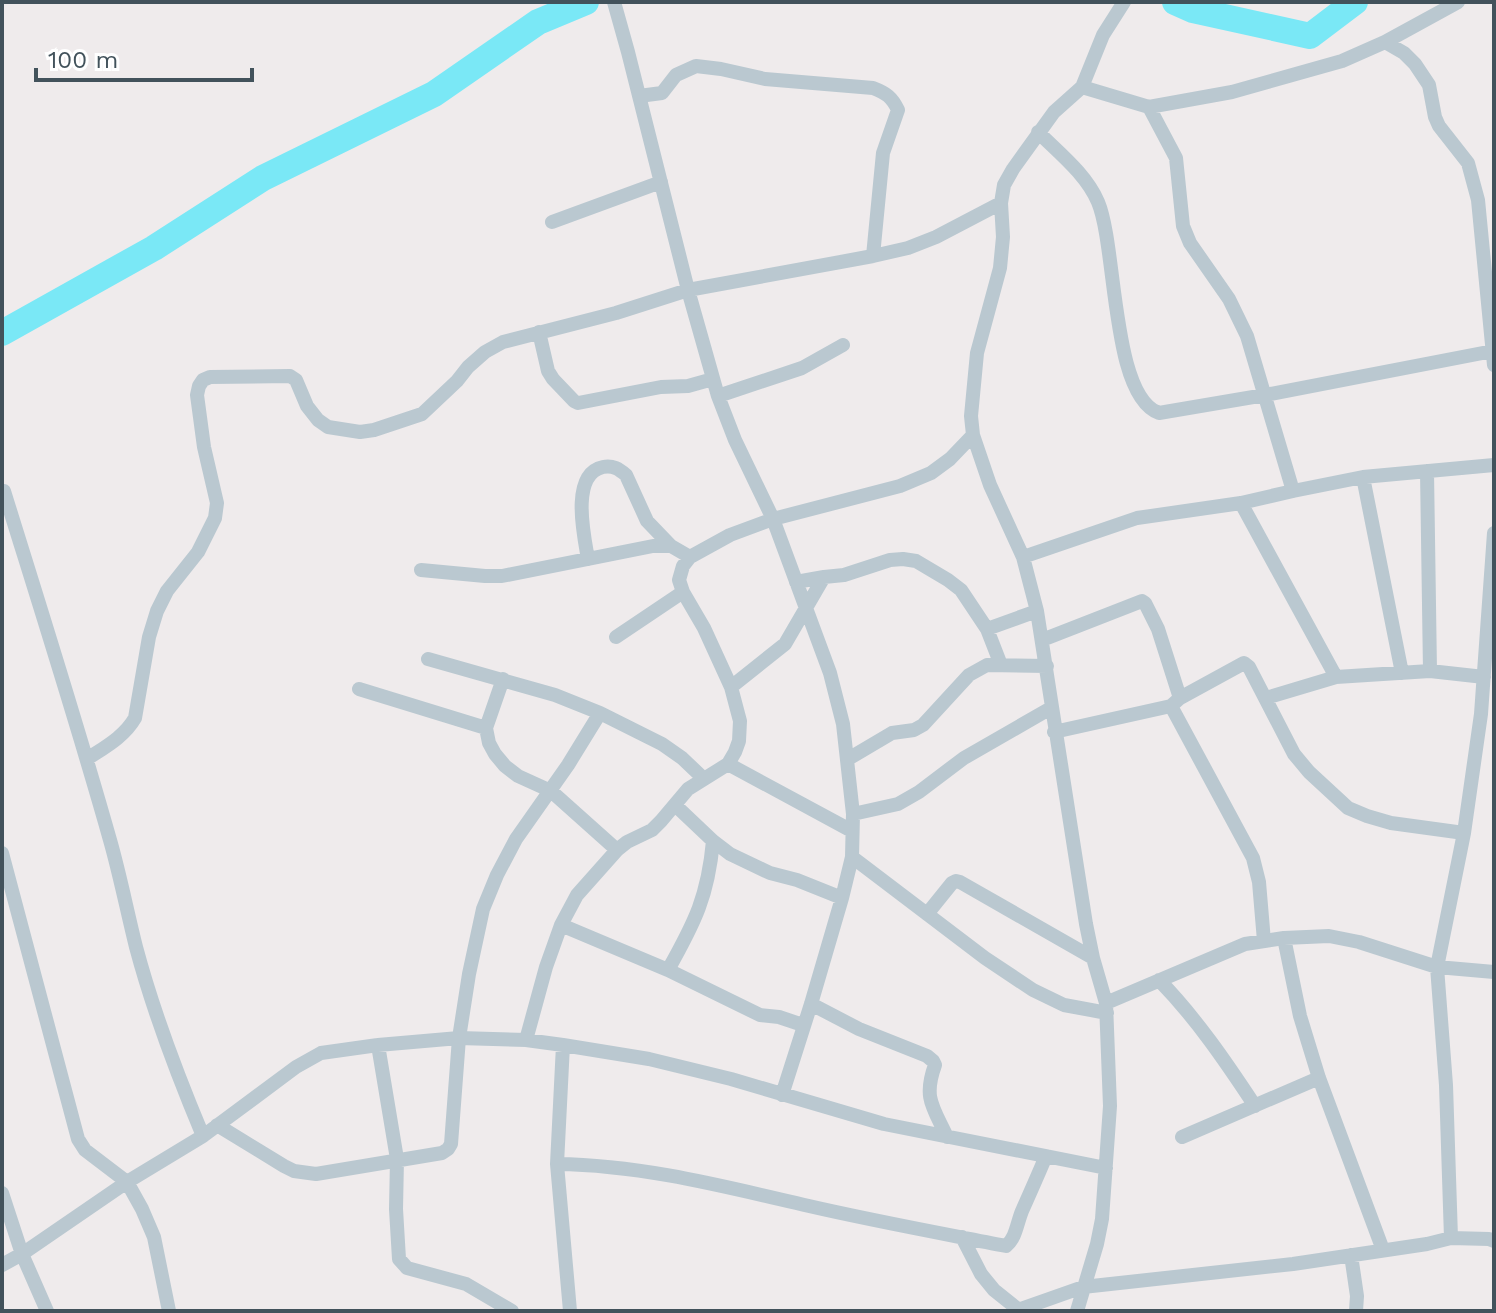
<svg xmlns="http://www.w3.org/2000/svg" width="1496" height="1313" font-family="'Work Sans',sans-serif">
<rect width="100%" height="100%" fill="#efebec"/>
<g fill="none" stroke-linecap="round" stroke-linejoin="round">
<path stroke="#7ae8f6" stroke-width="26" d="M1175 2 1193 10 1310 36 1355 2
M2 333 154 248 263 178 434 94 538 22 586 2"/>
<path stroke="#bac8d0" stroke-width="14" d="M614 2 628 52 688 290 718 396 735 440 773 519 900 486 931 473 950 459 973 435
M1385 42 1404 53 1415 64 1429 85 1435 117 1439 126 1468 163 1478 200 1494 365
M1082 87 1149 107 1232 92 1342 61 1385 42 1458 2
M639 96 662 93 676 75 696 66 721 69 765 79 873 88C886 93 892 97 898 110L883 153 873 256
M1149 107 1176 158 1183 226 1190 243 1229 299 1247 336 1293 491
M1038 132C1059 153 1086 174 1098 202 1117 247 1111 396 1159 413L1265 395 1493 351
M552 222 661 182
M539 332 548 371 553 379 574 401 578 403 661 387 688 386 713 379
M718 396 802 368 843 345
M1427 471 1430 671
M1363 477 1402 673
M4 491C40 607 77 723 110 840 120 875 127 911 136 947 153 1011 177 1074 203 1136
M1241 503 1336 677
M1023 557 1137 518 1241 503 1293 491 1363 477 1494 465
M588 559C584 536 570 474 603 467 613 465 619 469 626 475L647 521 671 546
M421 570 485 576H502L653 546H671L690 557
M796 582 824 577 844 575 890 560 903 559 916 561 948 580 961 590 987 629 1001 665
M987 629 1037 611
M616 637 683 592
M1042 640 1142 601 1145 603 1158 629 1180 698
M428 659 555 695 600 713 662 744 682 758 703 778
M731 687 785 644 824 577
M359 689 486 728 503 679
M1266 698 1336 677 1430 671 1484 677
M1171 706 1253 858 1259 882 1264 941
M486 728 489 743 495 754 505 766 518 776 551 791 617 850
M1054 732 1171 706 1180 698 1244 663 1249 667 1294 754 1309 772 1348 808 1367 816 1391 823 1464 833
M87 759C105 747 124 737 135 718L149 637 157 611 167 591 198 552 215 518 217 503 204 447 197 395 199 386 203 380 210 377 290 376 296 380 307 406 318 420 328 427 360 432 374 430 422 414 457 381 468 367 485 352 503 342 616 313 688 290 873 256 908 248 936 237 1001 203
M848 759 892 733 914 730 923 725 969 675 987 665 1047 666
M728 764 852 831
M675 805 713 841 730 854 770 873 797 880 842 898
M853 814 898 804 919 792 964 758 1051 708
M2 853 78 1139 85 1150 127 1182 142 1209 154 1237 169 1311
M852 857 985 958 1033 990 1064 1005 1107 1013
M927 914 952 883 956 881 960 882 1093 958
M561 925 668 970 760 1015 779 1017 803 1025
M1284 938 1300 1016 1319 1078 1383 1250
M668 970C695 922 708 896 713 841
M1159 980C1196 1018 1226 1062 1255 1106
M1106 1003 1245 944 1284 938 1329 936 1359 942 1437 967 1494 972
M811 1004 859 1029 927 1056 933 1061 935 1065C923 1098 933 1107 947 1137
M526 1040 546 967 561 925 577 895 617 850 627 842 652 830 661 821 688 789 728 764 735 752 739 741 740 721 731 687 704 628 683 592 679 580 683 566 690 557 730 535 773 519 830 673 843 724 853 814 852 857 842 898 811 1004 782 1095
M378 1045 397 1159 396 1209 399 1259 407 1268 466 1284 512 1311
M563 1045 557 1164C643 1165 726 1187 809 1206 874 1221 940 1233 1006 1246 1016 1238 1017 1223 1022 1211 1030 1193 1038 1175 1046 1156
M217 1125 284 1166 294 1171 316 1174 442 1153 448 1149 451 1144 459 1038 469 974 483 909 497 875 516 839 568 765 600 713
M1182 1137 1319 1078
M557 1164 570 1311
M2 1193 22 1254 47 1311
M962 1237 981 1274 994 1290 1019 1310
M1451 1238 1446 1085 1437 967 1464 833 1481 714 1494 533
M1351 1255 1357 1296 1356 1311
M2 1265 22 1254 127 1182 203 1136 296 1067 321 1053 378 1045 459 1038 526 1040 563 1045 649 1059 731 1079 884 1124 1106 1168
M1015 1311 1083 1287 1293 1264 1427 1244 1451 1238 1489 1239 1494 1241
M1077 1311 1097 1244 1102 1219 1110 1106 1106 1003 1093 958 1086 924 1037 611 1023 557 990 485 973 435 971 416 977 353 1000 268 1003 237 1001 203 1004 185 1013 169 1054 112 1082 87 1103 35 1124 2"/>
</g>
<rect width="1496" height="1313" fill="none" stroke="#42525b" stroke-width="8"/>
<path d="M36 68v12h216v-12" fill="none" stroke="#42525b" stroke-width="4"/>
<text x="48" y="68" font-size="24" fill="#42525b" stroke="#ffffff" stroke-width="6" paint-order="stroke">100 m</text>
</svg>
